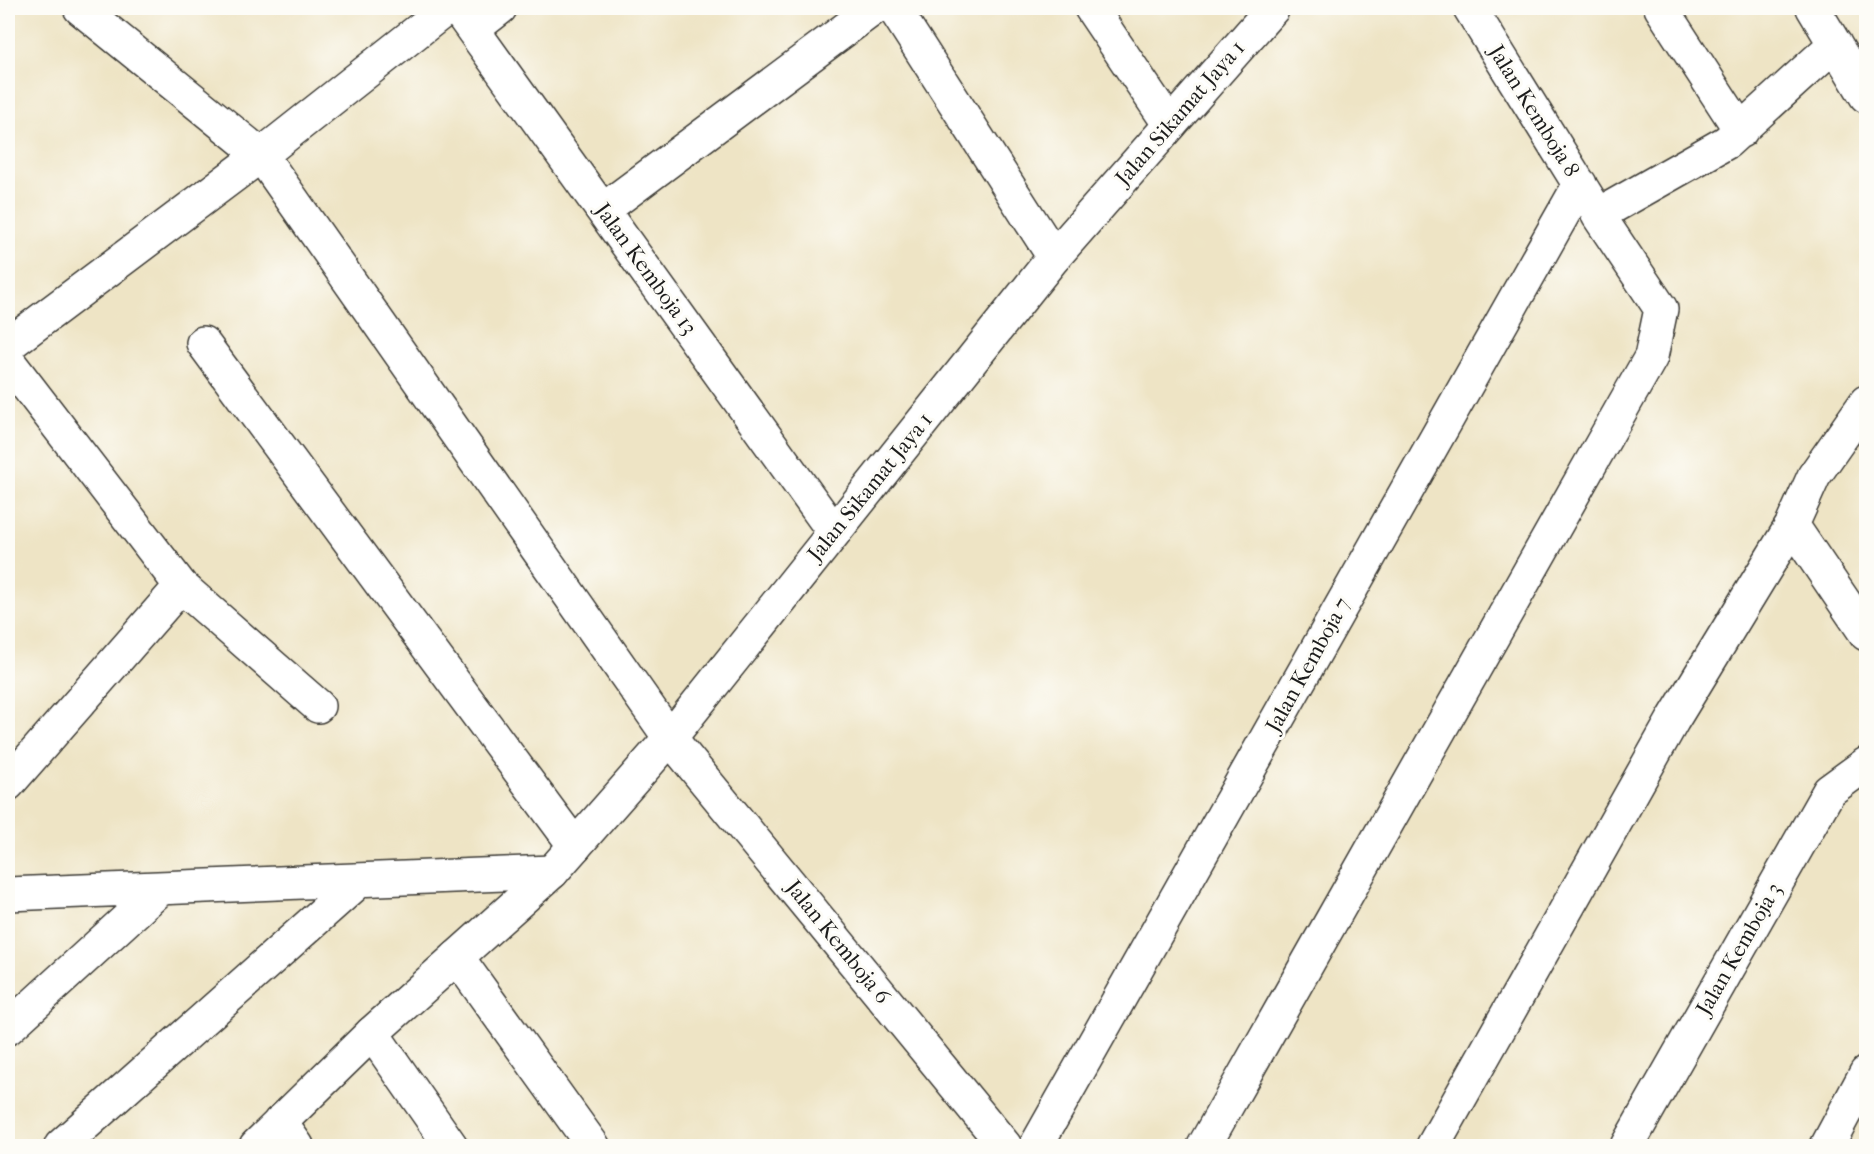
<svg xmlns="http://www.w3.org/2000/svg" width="1874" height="1154" font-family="'IM FELL French Canon',serif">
<rect width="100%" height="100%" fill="#fdfcf7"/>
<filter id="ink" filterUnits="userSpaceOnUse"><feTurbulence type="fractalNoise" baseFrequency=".0167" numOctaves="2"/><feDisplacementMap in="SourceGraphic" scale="12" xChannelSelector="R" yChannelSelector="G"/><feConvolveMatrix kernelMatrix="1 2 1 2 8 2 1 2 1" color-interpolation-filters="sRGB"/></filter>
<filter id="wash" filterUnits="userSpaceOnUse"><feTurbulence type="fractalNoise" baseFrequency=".008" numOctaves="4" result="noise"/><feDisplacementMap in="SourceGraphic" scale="24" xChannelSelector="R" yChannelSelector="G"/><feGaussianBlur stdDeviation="1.35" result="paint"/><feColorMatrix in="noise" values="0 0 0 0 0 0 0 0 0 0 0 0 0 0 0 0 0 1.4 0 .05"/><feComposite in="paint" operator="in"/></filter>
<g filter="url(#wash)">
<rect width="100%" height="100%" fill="#eee4c5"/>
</g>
<g filter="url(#ink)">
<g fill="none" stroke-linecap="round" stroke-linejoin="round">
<g stroke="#3c3a35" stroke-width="36">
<path id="minor" d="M80 8 261 155 670 738 1005 1146
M457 8 834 532
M894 8 1054 257
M1091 8 1170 125
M1470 8 1591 203
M1661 8 1741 131
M1813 8 1866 96
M473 29 500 8
M603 210 874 8
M203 343 575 846
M8 345 261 155 447 8
M8 361 181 586 318 706
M1866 402 1814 476 1792 525 1866 634
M8 784 181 586
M8 894 552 872
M457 957 593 1146
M8 1028 160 889
M372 1033 451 1146
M280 1122 297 1146
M61 1146 360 880
M1036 1146 1580 184
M1204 1146 1651 357 1661 309 1598 215 1727 142 1835 44
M1433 1146 1673 720 1792 525
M1627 1146 1829 791 1866 764
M1827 1146 1866 1073"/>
</g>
<g stroke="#3c3a35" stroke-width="36">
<path id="major" d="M256 1146 372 1033 552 872 670 738 1054 257 1273 8"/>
</g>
<use href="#minor" stroke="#fff" stroke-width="33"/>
<use href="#major" stroke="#fff" stroke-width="33"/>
</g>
</g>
<g text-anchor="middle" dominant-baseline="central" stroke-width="6" stroke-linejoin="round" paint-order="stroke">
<g font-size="22" fill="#1c1c1c" stroke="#fdfcf7">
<text transform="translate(1534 111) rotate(58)">Jalan Kemboja 8</text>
<text transform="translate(1180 113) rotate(-49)">Jalan Sikamat Jaya 1</text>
<text transform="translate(646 269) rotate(54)">Jalan Kemboja 13</text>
<text transform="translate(870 487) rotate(-51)">Jalan Sikamat Jaya 1</text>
<text transform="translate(1308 665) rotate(-61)">Jalan Kemboja 7</text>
<text transform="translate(838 942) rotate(51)">Jalan Kemboja 6</text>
<text transform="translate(1739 949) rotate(-60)">Jalan Kemboja 3</text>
</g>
</g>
<rect width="1874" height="1154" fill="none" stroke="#fdfcf7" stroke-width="30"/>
</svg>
